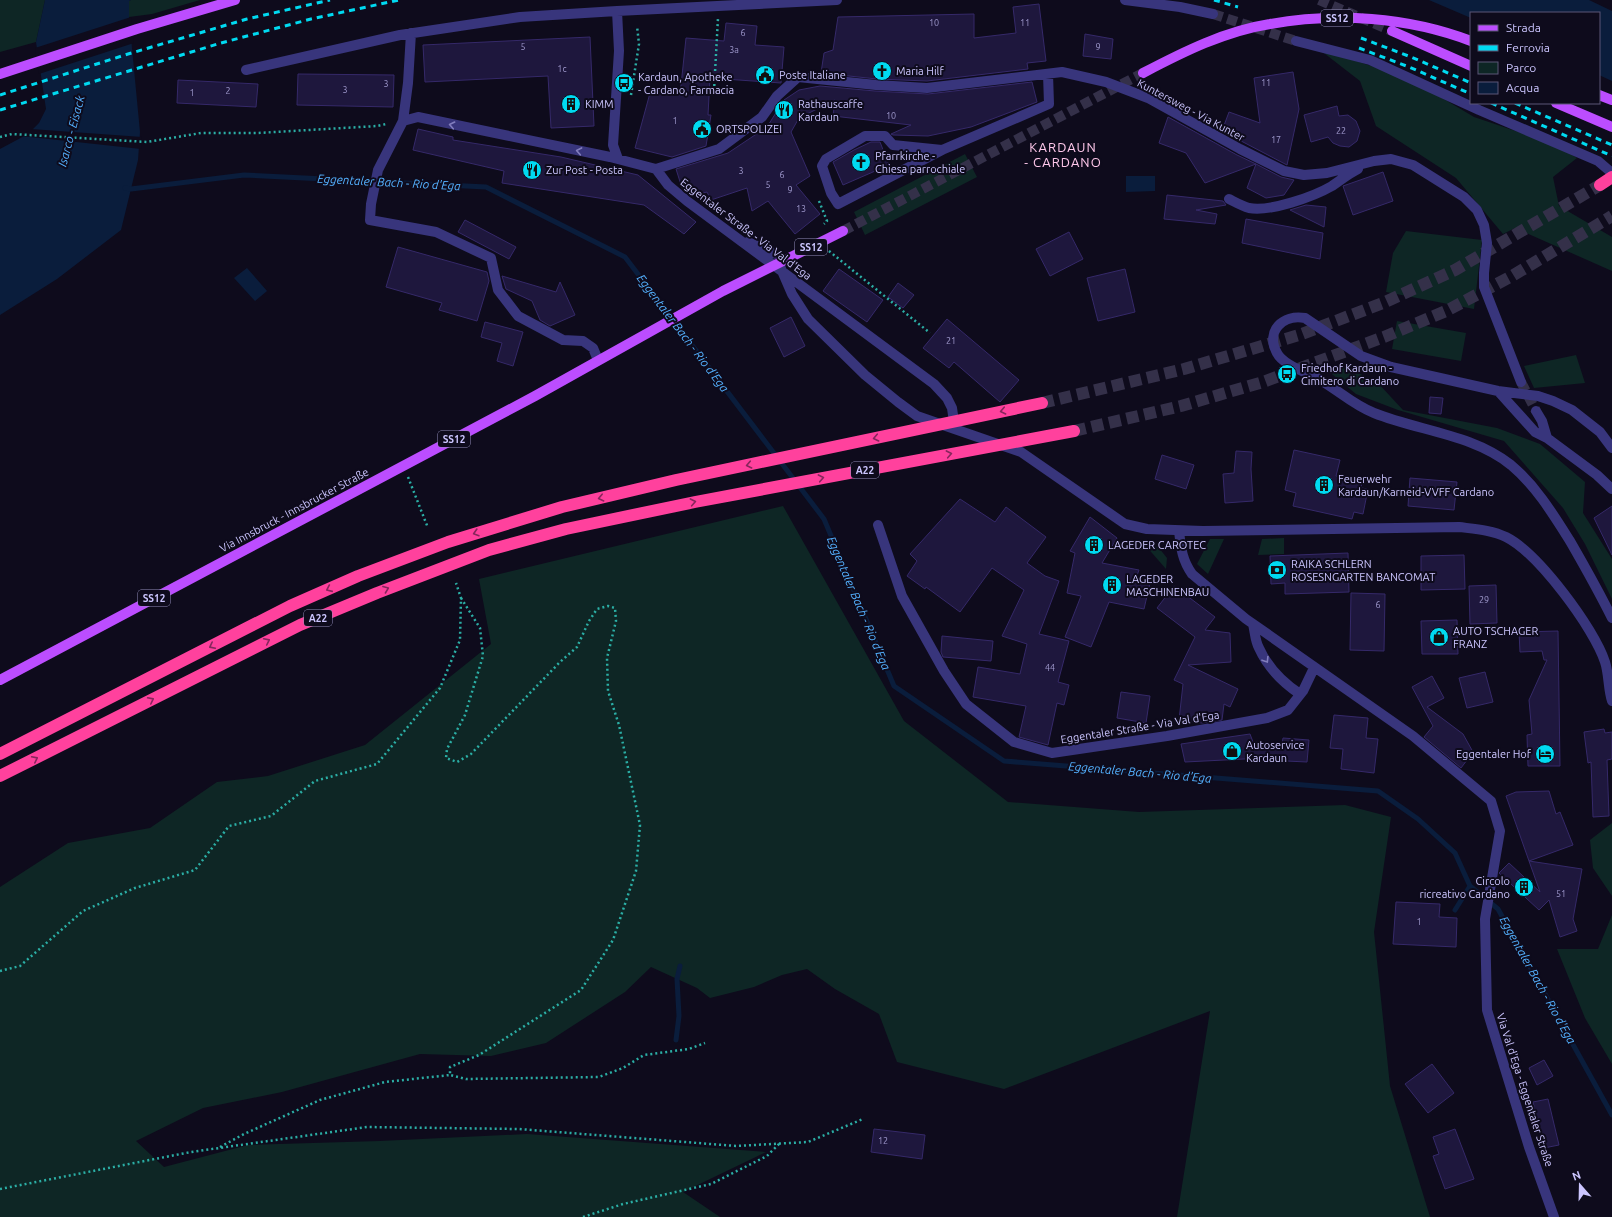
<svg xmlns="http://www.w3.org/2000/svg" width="1612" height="1217" font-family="Ubuntu,sans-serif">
<rect width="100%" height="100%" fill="#0e0b1c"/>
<path fill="#0e2625" d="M0 0H45L36 42 0 52Z
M131 0H200L152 14 129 17V1Z
M1320 50 1407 77 1474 117 1554 144 1577 158 1553 177 1559 206 1612 237V271L1515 228 1503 234 1456 178 1376 126 1360 81Z
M965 154 977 177 865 235 854 212Z
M1406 231 1482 240 1474 309 1386 292 1393 253Z
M1397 321 1466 333 1461 361 1392 349Z
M1576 355 1585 383 1534 388 1524 366Z
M1344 366 1377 382 1403 410 1497 428 1540 444 1585 482 1583 513 1612 559V599L1585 544 1563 508 1504 441 1398 410 1356 394 1327 370Z
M783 506 904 721 1008 802 1139 812 1345 805 1391 817 1374 932 1390 1086 1430 1217H1177L1210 1011 1004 1089 897 1062 879 1014 835 989 807 969 782 975 754 987 710 998 697 988 651 967 625 992 546 1043 491 1056 420 1054 282 1092 203 1108 136 1141 164 1167 248 1145 380 1141 527 1134 766 1152 683 1192 720 1217H0V887L68 843 150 828 217 782 268 776 365 745 491 644 479 579Z
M1284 538V554L1258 555 1262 539Z
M1210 539H1224L1208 574 1197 564Z
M1152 544 1159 548 1167 558 1166 569 1145 545Z
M1612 823V896L1593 868 1590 840Z
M1612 915V1064L1585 1018 1557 949H1598Z"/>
<path fill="#0a1d3c" d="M45 0H131L129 1V17L140 132 138 160 121 230 57 279 0 315V149L28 134 39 123 46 109 36 42Z
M1429 0H1589L1612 11V81L1599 75V13H1471V18Z
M1126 176H1155V191L1126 192Z
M247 268 267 291 255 301 234 278Z"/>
<path fill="#0e0b1c" d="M131 17 134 43 39 74 35 48Z
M31 129 142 137 141 149 21 136Z"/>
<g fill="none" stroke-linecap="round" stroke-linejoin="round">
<path stroke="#0a1d3c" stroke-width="5" d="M125 188 131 189 244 175 486 187 625 257 824 519 894 686 1004 761 1378 791 1418 819 1455 853 1470 886 1498 909 1612 1115
M1455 910 1470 886
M676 1040 679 1016 677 979 680 966"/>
</g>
<path fill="#1e173d" stroke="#352969" d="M1039 4 1046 61 1027 63 1028 69 927 81 877 79 821 73 824 53 833 50 838 17 974 14V38L1016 33 1013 7Z
M726 23 757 26 755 45 784 47 781 83 710 78 708 115H711L706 146 672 157 635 148 650 93 680 95 686 38 724 41Z
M1085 34 1113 39 1111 59 1083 56Z
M590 37 594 126 551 128 548 76 425 82 423 45Z
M1293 72 1299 109 1287 165 1222 131 1229 112 1260 123 1254 78Z
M298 74 394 75 393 107 297 105Z
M178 80 258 84 256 107 177 103Z
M1032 82 1037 102 971 127 928 136 893 135 891 134 911 125 833 116 835 100 799 118 791 132 810 176 796 185 820 214 795 234 768 201 752 211 747 188 711 200 707 192 691 196 682 188 676 169 728 153 767 127 784 100 799 90 820 86 875 91 928 94Z
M1337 106 1339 116 1348 115 1356 121 1360 131 1357 141 1349 147 1340 146 1333 143 1328 137 1311 142 1304 115Z
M1168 117 1237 155 1256 164 1205 183 1186 153 1159 143Z
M418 129 453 137V140L561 157 638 175 696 222 684 234 644 205 502 183 504 171 413 150Z
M871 142H880L889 165 843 185 833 162 854 150Z
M1256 164 1281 177 1294 180 1284 195 1266 198 1247 188Z
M1383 172 1393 201 1353 215 1343 186Z
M1167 195 1223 201 1226 205 1196 210 1217 214 1215 224 1164 219Z
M1306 205 1326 207 1324 227 1290 210Z
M1246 219 1323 233 1320 259 1242 243Z
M465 220 516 247 509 259 458 232Z
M1069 232 1083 259 1050 276 1036 249Z
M398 247 487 272 489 281 477 321 439 310 442 303 386 287Z
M839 269 883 300 867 322 823 291Z
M1125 269 1135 312 1098 321 1087 278Z
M502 276 556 292 560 282 575 315 550 326 540 320 532 301 506 289Z
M898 283 914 295 903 308 888 297Z
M791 317 805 346 784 357 770 328Z
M947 319 1019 380 1000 402 954 362 949 368 923 348Z
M485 322 523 332 513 366 497 361 502 343 481 337Z
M1430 397 1443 398 1441 414 1429 413Z
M1294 450 1340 460 1336 476 1362 482 1361 488 1368 489 1363 514 1354 512 1352 519 1293 506 1296 493 1285 490Z
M1236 451 1252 452 1251 469 1253 501 1225 503 1223 474 1234 473Z
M1162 455 1194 465 1186 489 1155 479Z
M1410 478 1457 482 1454 510 1408 506Z
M960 499 995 522 1006 507 1046 537 1027 563 1045 576 1059 581 1039 634 1069 641 1058 682 1069 685 1064 705 1057 703 1048 745 1019 737 1026 706 973 697 978 667 1020 674 1027 644 1002 636 1024 590 992 568 960 612 926 587 925 589 907 576 917 561 910 554Z
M1612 506V555L1594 518Z
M1090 517 1117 538 1102 563 1139 570 1135 581 1150 583 1144 609 1109 602 1091 647 1065 637 1081 596 1067 593 1075 553 1070 551Z
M1348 553 1349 592 1285 594V583L1271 584 1270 556Z
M1464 555 1465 589 1421 590V556Z
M1496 585 1497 623 1470 624 1469 586Z
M1174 586 1215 617 1205 630 1230 633 1231 662 1188 665 1238 689 1230 707 1224 704 1222 720 1202 723 1179 720 1183 684 1174 680 1195 637 1157 608Z
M1351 593 1385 594 1384 651 1350 650Z
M1457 620 1458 654H1422L1421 621Z
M1558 631 1560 766H1528L1527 735 1532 734 1529 700 1547 660H1544L1542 651 1520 652 1519 632Z
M942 636 993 641 991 661 943 657 941 652Z
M1485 672 1493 702 1467 708 1459 678Z
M1432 676 1444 698 1427 707 1463 734 1473 752 1461 768 1424 737 1433 726 1412 687Z
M1121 692 1150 696 1146 723 1117 718Z
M1334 715 1368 718 1366 738 1378 739 1374 773 1341 769 1343 749 1330 748Z
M1604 729 1605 733 1612 732V759L1607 760 1609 816 1593 817 1591 762 1588 763 1584 732Z
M1250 734 1253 742 1282 744 1283 738 1309 740 1307 762 1244 759 1185 762 1181 744Z
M1549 791 1556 814 1560 812 1573 845 1529 861 1506 796 1516 792Z
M1529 861 1582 869 1573 919 1577 931 1560 937 1549 900 1539 910 1499 873 1509 863 1540 892Z
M1396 902 1440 904 1439 917 1457 918 1456 947 1393 944Z
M1544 1060 1553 1076 1537 1085 1529 1068Z
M1432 1064 1454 1093 1428 1113 1405 1084Z
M1548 1099 1559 1145 1544 1148 1533 1102Z
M874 1129 925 1135 922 1159 871 1152Z
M1455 1129 1474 1179 1445 1189 1433 1156 1439 1154 1433 1137Z"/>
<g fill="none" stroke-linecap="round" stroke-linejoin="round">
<path stroke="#343049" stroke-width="10" stroke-dasharray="10 5" stroke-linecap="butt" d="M1213 14 1296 41
M1521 382 1536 411"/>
<path stroke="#343049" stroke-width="10" stroke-dasharray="10 5" stroke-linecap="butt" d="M1319 0 1392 31
M843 231 1143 73"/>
<path stroke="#343049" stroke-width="12" stroke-dasharray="12 6" stroke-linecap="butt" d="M1042 403 1184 369 1299 335 1383 303 1455 270 1600 185
M1074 431 1181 406 1263 382 1384 337 1446 311 1512 276 1612 216"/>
<path stroke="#2baea5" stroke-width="2.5" stroke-dasharray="2 3" stroke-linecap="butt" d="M714 91 718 18
M631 95 639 44 637 26
M0 137 12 134 147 142 201 133H258L377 126 386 124
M819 201 827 221 824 224
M829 251 930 333
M408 477 428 528
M461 598 480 628 483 656 465 715 447 749 446 758 457 762 471 754 560 662 577 647 589 621 597 609 608 606 615 608 616 621 607 658 608 691 619 725 640 825 636 871 613 940 581 990 479 1055 450 1067V1075L466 1079 599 1077 623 1068 644 1055 689 1049 705 1043
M0 971 20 966 83 911 135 888 195 870 229 826 271 816 315 781 377 764 440 688 460 640 461 598 456 583
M220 1147 244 1134 320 1100 385 1082 450 1075
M0 1189 191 1152 367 1127 519 1129 736 1146 808 1142 863 1119
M583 1217 623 1204 711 1184 767 1156 780 1143"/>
<path stroke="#38357c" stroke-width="10" d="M1125 0 1180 7 1213 14
M617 11 619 51 613 145 618 159
M411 33 408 83 403 121 378 170 371 204 370 220 436 232 491 258 498 290 518 316 563 340 583 341 593 348 598 360
M1296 41 1370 60 1479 110 1598 161 1612 173
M246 70 400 35 520 17 617 11 837 0
M403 121 418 117 610 157 656 169 668 185 687 201 934 384 947 398 952 408 955 429
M942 150 893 145 885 136H865L826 159 822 166 831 193 838 204 942 150 1049 104 1048 74
M656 169 719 149 762 117 777 96 798 77 876 85 927 88 1062 72 1106 82 1148 98 1240 149 1284 171 1304 175 1327 173 1374 161 1391 159 1413 165 1464 197 1477 210 1484 225 1487 243 1484 273V287L1521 382
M1229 199C1235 202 1242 206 1249 208 1270 212 1313 197 1332 186 1341 180 1348 174 1358 169
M748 242 776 254
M779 264 792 294 808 319 865 375 898 402 917 416 1021 452 1125 524 1147 529 1203 531 1459 527C1475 529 1492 530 1506 537 1538 553 1594 628 1605 662 1609 674 1608 689 1612 701
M1498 391 1535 432 1547 438 1597 475 1612 489
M1536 411 1542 421 1547 438
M1612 448 1600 432 1572 410 1553 401 1538 396 1498 391 1391 367 1361 356 1305 318C1283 314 1265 331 1277 353 1283 365 1306 372 1317 378 1337 389 1353 405 1374 413 1419 431 1472 434 1511 465 1536 486 1553 514 1570 541 1585 567 1599 592 1612 618
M878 525 902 596 944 671 966 704 1014 742 1052 753 1167 736 1267 718 1288 710 1303 691 1314 668
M1179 531C1181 548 1182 560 1192 574L1246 619 1413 736 1491 801 1500 831 1485 919 1487 1010 1529 1147 1554 1217
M1253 624C1255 632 1255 641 1259 648 1268 668 1282 682 1300 694"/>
<path stroke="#bc4dff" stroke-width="10" d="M1392 31 1471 66
M1143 73C1183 52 1225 31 1270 24 1336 12 1408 17 1471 41
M0 74 137 29 235 0
M1599 95 1612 100
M1556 103 1612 127
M0 680 535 396 723 291 843 231"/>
<path stroke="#ff419d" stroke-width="12" d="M1600 185 1612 177
M0 754 290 606 358 576 448 542 562 507 676 480 1042 403
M0 776 300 625 377 593 489 550 566 529 695 502 1074 431"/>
<path stroke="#00daf1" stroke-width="3" stroke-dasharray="6 5" stroke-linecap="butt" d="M1214 0 1238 7
M1361 38 1411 57 1471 83
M1359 48 1409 67 1471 94
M0 95 128 54 247 19 330 0
M1491 103 1612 156
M1515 103 1612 145
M0 110 221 43 311 19 399 0"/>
</g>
<defs><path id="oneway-chevron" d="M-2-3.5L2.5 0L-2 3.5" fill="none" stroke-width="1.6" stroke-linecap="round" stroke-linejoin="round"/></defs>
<g stroke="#827ebe">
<use href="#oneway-chevron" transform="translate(452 125) rotate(-168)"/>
<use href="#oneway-chevron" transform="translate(579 151) rotate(-169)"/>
<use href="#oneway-chevron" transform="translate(1266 660) rotate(58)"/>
</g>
<g stroke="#86265c">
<use href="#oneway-chevron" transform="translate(1003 411) rotate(168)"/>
<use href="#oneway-chevron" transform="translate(876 438) rotate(168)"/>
<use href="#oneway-chevron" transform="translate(949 454) rotate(-11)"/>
<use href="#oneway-chevron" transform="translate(749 465) rotate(168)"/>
<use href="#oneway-chevron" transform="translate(821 478) rotate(-11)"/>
<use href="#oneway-chevron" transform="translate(601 498) rotate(167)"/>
<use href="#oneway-chevron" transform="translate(693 502) rotate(-11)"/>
<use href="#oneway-chevron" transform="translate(476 533) rotate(163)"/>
<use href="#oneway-chevron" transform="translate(329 589) rotate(156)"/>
<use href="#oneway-chevron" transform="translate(386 589) rotate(-21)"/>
<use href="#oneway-chevron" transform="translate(267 641) rotate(-26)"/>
<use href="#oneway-chevron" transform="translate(212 646) rotate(153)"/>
<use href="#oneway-chevron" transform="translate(151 700) rotate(-27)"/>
<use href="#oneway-chevron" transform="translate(35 759) rotate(-27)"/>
</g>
<defs>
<g id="church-disc" transform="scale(1)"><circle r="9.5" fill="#00daf1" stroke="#0e0b1c"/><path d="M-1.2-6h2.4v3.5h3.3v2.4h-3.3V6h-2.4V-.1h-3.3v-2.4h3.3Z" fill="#111"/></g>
<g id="civic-disc" transform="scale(1)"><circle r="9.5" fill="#00daf1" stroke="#0e0b1c"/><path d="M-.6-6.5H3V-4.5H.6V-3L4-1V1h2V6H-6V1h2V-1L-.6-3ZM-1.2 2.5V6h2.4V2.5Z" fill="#111"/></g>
<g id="bus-disc" transform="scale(1)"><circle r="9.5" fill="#00daf1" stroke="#0e0b1c"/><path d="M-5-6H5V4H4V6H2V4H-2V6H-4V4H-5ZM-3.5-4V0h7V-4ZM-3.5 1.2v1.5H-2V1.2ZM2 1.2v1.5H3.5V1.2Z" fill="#111"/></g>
<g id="building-disc" transform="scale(1)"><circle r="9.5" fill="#00daf1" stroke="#0e0b1c"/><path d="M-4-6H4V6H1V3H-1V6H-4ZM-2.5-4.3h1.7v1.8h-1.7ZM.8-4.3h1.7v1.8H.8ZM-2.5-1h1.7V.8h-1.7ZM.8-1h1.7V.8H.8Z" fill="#111"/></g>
<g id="restaurant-disc" transform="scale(1)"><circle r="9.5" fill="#00daf1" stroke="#0e0b1c"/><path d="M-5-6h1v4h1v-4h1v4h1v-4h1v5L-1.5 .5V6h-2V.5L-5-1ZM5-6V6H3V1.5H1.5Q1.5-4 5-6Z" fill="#111"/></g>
<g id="bank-disc" transform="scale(1)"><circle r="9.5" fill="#00daf1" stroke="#0e0b1c"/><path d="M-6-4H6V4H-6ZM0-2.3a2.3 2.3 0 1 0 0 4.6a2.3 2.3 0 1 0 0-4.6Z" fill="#111"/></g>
<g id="shop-disc" transform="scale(1)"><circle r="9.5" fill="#00daf1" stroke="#0e0b1c"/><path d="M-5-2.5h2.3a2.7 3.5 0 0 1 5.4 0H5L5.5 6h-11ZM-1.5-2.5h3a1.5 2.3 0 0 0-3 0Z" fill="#111"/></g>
<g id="hotel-disc" transform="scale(1)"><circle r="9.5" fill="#00daf1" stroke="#0e0b1c"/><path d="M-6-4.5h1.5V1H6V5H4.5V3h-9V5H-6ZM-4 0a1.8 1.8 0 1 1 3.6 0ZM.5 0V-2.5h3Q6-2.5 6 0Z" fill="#111"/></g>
</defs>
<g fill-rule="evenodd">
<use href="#church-disc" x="882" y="71"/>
<use href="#civic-disc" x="765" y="75"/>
<use href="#bus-disc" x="624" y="83"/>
<use href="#building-disc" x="571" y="104"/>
<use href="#restaurant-disc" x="784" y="110"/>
<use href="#civic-disc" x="702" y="129"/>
<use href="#church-disc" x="861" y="162"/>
<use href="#restaurant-disc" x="532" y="170"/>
<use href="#bus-disc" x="1287" y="374"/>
<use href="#building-disc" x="1324" y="485"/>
<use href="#building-disc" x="1094" y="545"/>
<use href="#bank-disc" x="1277" y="570"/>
<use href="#building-disc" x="1112" y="585"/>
<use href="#shop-disc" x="1439" y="637"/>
<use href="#shop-disc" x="1232" y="751"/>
<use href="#hotel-disc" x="1545" y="754"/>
<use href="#building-disc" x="1524" y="887"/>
</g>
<g text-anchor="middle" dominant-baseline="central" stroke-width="4" stroke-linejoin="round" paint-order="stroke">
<g font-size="9" fill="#a09ace">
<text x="934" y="23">10</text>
<text x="1025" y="23">11</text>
<text x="743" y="33">6</text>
<text x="523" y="47">5</text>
<text x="1098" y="47">9</text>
<text x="734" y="50">3a</text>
<text x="562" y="69">1c</text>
<text x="1266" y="83">11</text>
<text x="386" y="84">3</text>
<text x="345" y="90">3</text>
<text x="228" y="91">2</text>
<text x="192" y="93">1</text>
<text x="891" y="116">10</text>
<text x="675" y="121">1</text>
<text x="1341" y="131">22</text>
<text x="1276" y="140">17</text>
<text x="741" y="171">3</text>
<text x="782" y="175">6</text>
<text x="768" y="185">5</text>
<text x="790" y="190">9</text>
<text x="801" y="209">13</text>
<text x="951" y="341">21</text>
<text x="1484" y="600">29</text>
<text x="1378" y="605">6</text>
<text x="1050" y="668">44</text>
<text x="1561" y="894">51</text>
<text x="1419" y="922">1</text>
<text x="883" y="1141">12</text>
</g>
<g fill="#0e0b1c" stroke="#938ebb" stroke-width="1">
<rect x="1321" y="10" width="32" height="16" rx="3"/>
<rect x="795" y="239" width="32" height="16" rx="3"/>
<rect x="438" y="431" width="32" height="16" rx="3"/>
<rect x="851" y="462" width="28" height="16" rx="3"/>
<rect x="138" y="590" width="32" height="16" rx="3"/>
<rect x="304" y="610" width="28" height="16" rx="3"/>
</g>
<g font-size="10" font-weight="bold" fill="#ccc6ff">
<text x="1337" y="18">SS12</text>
<text x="811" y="247">SS12</text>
<text x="454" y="439">SS12</text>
<text x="865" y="470">A22</text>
<text x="154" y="598">SS12</text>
<text x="318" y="618">A22</text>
</g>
<g font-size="11" fill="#ccc6ff" stroke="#0e0b1c" text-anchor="start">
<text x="896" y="71">Maria Hilf</text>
<text x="779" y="75">Poste Italiane</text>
<text x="638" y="77">Kardaun, Apotheke<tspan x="638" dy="13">- Cardano, Farmacia</tspan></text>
<text x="585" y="104">KIMM</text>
<text x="798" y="104">Rathauscaffe<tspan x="798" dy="13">Kardaun</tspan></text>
<text x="716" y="129">ORTSPOLIZEI</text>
<text x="875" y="156">Pfarrkirche -<tspan x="875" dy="13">Chiesa parrochiale</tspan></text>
<text x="546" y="170">Zur Post - Posta</text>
<text x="1301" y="368">Friedhof Kardaun -<tspan x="1301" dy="13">Cimitero di Cardano</tspan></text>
<text x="1338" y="479">Feuerwehr<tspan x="1338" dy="13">Kardaun/Karneid-VVFF Cardano</tspan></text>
<text x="1108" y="545">LAGEDER CAROTEC</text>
<text x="1291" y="564">RAIKA SCHLERN<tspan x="1291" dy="13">ROSESNGARTEN BANCOMAT</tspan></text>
<text x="1126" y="579">LAGEDER<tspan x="1126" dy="13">MASCHINENBAU</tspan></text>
<text x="1453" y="631">AUTO TSCHAGER<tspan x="1453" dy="13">FRANZ</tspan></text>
<text x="1246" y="745">Autoservice<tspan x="1246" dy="13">Kardaun</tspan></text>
<text x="1531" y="754" text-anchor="end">Eggentaler Hof</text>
<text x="1510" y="881" text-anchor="end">Circolo<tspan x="1510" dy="13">ricreativo Cardano</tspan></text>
</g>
<g font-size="11" fill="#ccc6ff" stroke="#0e0b1c">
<text transform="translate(1191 110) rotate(28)">Kuntersweg - Via Kunter</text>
<text transform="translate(746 229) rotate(37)">Eggentaler Straße - Via Val d'Ega</text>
<text transform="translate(294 510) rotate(-28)">Via Innsbruck - Innsbrucker Straße</text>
<text transform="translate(1140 727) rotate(-9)">Eggentaler Straße - Via Val d'Ega</text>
<text transform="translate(1525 1090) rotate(72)">Via Val d'Ega - Eggentaler Straße</text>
</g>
<g font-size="12" font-style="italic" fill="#54b1ff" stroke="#0e0b1c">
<text transform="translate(71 131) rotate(-75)">Isarco - Eisack</text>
<text transform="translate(389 182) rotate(3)">Eggentaler Bach - Rio d'Ega</text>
<text transform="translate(683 333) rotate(53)">Eggentaler Bach - Rio d'Ega</text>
<text transform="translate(859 603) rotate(67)">Eggentaler Bach - Rio d'Ega</text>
<text transform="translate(1140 772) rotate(5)">Eggentaler Bach - Rio d'Ega</text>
<text transform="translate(1538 980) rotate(61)">Eggentaler Bach - Rio d'Ega</text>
</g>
<g font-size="13" letter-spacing="1" fill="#ffc8eb" stroke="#0e0b1c">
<text x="1063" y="147">KARDAUN<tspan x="1063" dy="15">- CARDANO</tspan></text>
</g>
</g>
<rect x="1470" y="12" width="130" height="92" fill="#0e0b1c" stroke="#5a5677"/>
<rect x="1478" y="25" width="20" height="6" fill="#bc4dff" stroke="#5a5677"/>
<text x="1506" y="32" font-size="12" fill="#ccc6ff">Strada</text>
<rect x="1478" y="45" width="20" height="6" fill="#00daf1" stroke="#5a5677"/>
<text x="1506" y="52" font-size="12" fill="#ccc6ff">Ferrovia</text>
<rect x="1478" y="62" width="20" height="12" fill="#0e2625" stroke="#5a5677"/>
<text x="1506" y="72" font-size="12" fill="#ccc6ff">Parco</text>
<rect x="1478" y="82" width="20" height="12" fill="#0a1d3c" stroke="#5a5677"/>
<text x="1506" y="92" font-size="12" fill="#ccc6ff">Acqua</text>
<g transform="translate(1580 1185) rotate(340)" stroke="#0e0b1c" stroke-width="3" paint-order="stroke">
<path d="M0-3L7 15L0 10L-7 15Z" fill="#ccc6ff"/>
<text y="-6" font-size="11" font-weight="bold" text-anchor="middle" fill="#ccc6ff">N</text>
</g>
</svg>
